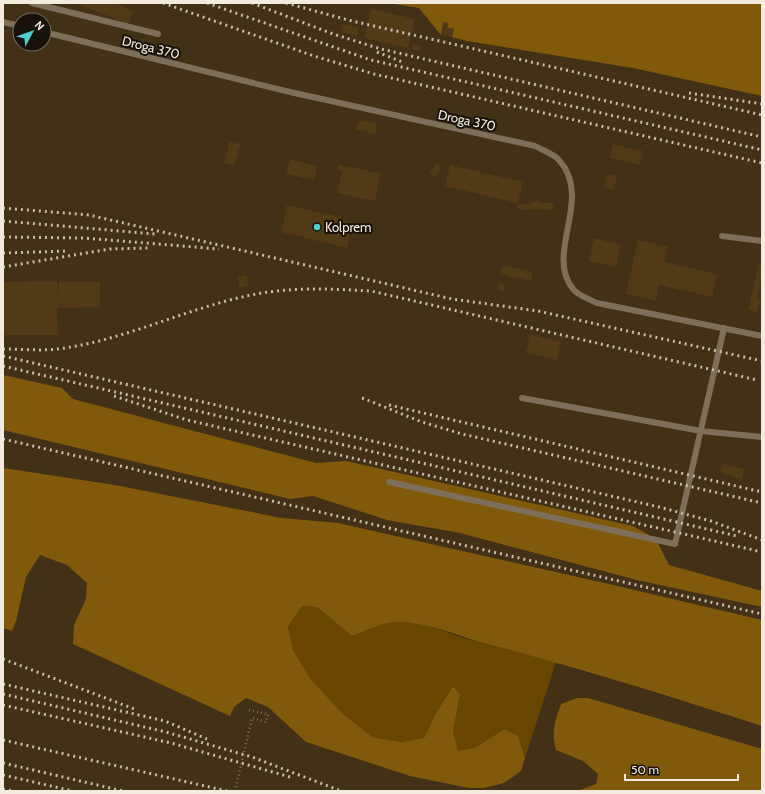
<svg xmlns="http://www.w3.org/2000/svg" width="765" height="794" font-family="Cabin,sans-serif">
<rect width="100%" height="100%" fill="#352815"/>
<path fill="#423117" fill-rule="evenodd" d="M3 3H762V791H3ZM20 20H44V44H20Z"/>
<path fill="#684600" d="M302 606 317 607 352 636 380 625 397 621 424 624 463 638 556 662 525 758 518 736 504 729 475 748 458 752 453 732 460 694 453 686 435 715 424 738 401 742 372 737 341 712 310 678 293 650 288 627Z"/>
<path fill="#81590a" d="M388 3H762V96L633 68 467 41 452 37 454 29 447 28 448 24 444 22 441 35 419 8Z
M3 375 62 388 73 399 316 463 346 461 633 526 656 539 669 565 762 591V607L637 580 460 533 387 520 313 496 290 499 3 430Z
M3 468 115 485 282 518 338 523 609 584 762 620V726C669 696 577 667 483 643 455 635 428 622 398 622 382 622 366 631 352 636L317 607 302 606 288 627 293 650 310 678 341 712 372 737 401 742 424 738 435 715 453 686 460 694 453 732 458 751 475 748 504 729 518 736 525 758 521 771 504 783 484 788H469L410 776 306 742 268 707 246 698 234 707 230 716 73 644 74 625 86 599 87 583 67 565 40 555 26 577 16 621 12 631 3 628Z
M577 698H588L762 749V791H578L596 784 598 774 583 761 556 750C551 733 555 721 561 704Z"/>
<path fill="#513b16" d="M76 3H114L134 11 128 24Z
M371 9 415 19 408 48 364 38Z
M443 22 448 23 447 28 454 29 452 37 441 35Z
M343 24 359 27 357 36 341 32Z
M413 44 421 46 419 51 412 49Z
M359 120 377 124 375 134 356 129Z
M229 142 240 144 234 166 224 163Z
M613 144 643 151 640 165 610 158Z
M290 159 317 166 314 180 286 174Z
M436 163 442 167 436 177 430 173Z
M338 165 381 173 375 201 337 193 342 171 337 170Z
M450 165 523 182 518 203 445 186Z
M607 174 617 176 614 190 604 187Z
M540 201V203H554L553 210 530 209 529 211 516 208 518 203 530 205 531 202Z
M287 205 341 217 340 219 353 223 347 248 281 232Z
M594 238 621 245 616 267 589 261Z
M638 240 668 247 664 262 717 274 712 297 659 285 656 301 626 294Z
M759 264 762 265V277L757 299H760L757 312 748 310Z
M503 265 533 272 531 281 501 274Z
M247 276 248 286 239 287 238 277Z
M57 281 58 296 59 282H100V307L57 308 58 335H3V282Z
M499 283 505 284 504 291 498 290Z
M530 335 561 342 557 360 526 353Z
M722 464 744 469 742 480 720 472Z"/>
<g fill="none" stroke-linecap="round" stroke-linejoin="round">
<path stroke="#7a6f5e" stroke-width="2.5" stroke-dasharray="1 3" stroke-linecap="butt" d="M235 791 252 718 266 722 268 714 248 710"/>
<path stroke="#7e6f5a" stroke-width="6" d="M32 3 158 34
M3 22 20 26
M44 32 290 92 535 146C542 150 554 154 559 160 594 199 544 253 573 289 578 296 590 299 597 303L762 336
M722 236 762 241
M522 398 701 431 762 437
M389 482 675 544 724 328"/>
<path stroke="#c5bcae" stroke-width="3" stroke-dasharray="2 4" stroke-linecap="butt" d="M163 3 314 56 374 74 762 163
M207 3 371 60 762 150
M252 3 333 34 381 49 762 137
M286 3 348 20 762 115
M377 52 405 63
M689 93 762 104
M3 208 89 215 452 299 538 311 762 361
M3 221 155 234
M3 237 84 238 219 249
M3 253 68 251
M3 267 110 249 148 248
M3 349C21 349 40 351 58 349 128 340 192 305 262 293 298 287 334 289 371 291L757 380
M3 356 659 507 711 521 762 540
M3 366 737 536
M114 396 187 420 762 552
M362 398 422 422 462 434 762 503
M389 405 762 492
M3 439 762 614
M3 659 137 710
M3 684 165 721 207 739
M3 694 166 732 252 757 341 791
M3 705 171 743 290 777
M3 740 227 791
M3 763 123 791
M3 775 73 791
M3 789 13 791"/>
</g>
<circle fill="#51ccd1" stroke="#18120a" stroke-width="1.5" cx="317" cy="227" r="4"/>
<g text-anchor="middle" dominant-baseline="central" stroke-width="4" stroke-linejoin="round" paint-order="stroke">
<g font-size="13" fill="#f3ebdf" stroke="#18120a">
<text transform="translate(151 47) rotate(14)">Droga 370</text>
<text transform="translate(467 120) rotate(12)">Droga 370</text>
</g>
<g font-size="13" fill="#f3ebdf" stroke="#18120a" text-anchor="start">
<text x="325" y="227">Kolprem</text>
</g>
</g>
<rect width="765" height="794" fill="none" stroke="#f3ebdf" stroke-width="8"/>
<g transform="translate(32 32) rotate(49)"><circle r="19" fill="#18120a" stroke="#70695f"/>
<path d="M0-3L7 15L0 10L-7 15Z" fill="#51ccd1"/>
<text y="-6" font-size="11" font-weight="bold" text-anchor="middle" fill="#f3ebdf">N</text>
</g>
<path d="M625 774v6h113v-6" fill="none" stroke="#f3ebdf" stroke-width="2"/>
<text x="631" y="774" font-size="12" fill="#f3ebdf" stroke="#18120a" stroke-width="3" paint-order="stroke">50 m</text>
</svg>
